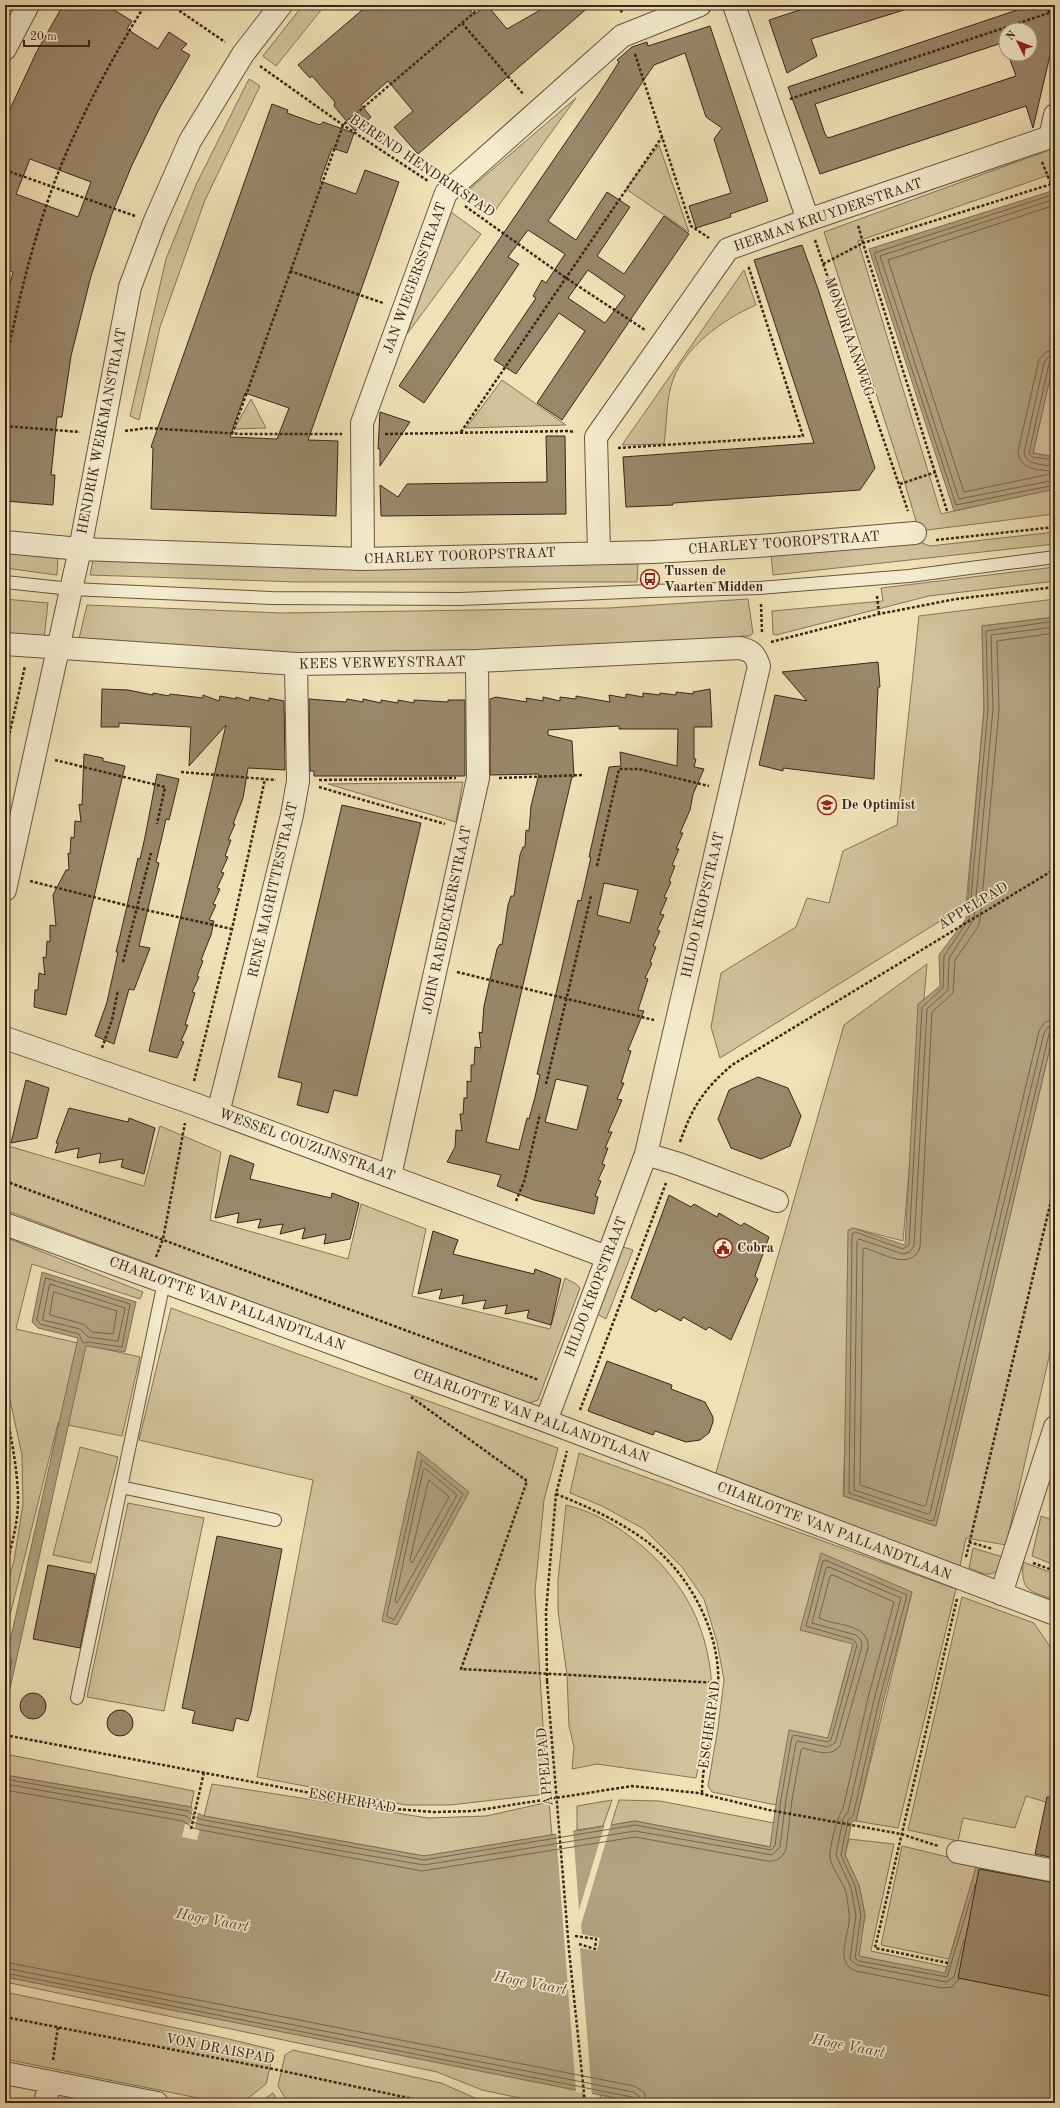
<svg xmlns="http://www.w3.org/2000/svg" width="1060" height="2108" font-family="'Old Standard TT',serif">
<rect width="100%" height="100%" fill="#f0e2b7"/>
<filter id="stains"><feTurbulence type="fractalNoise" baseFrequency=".005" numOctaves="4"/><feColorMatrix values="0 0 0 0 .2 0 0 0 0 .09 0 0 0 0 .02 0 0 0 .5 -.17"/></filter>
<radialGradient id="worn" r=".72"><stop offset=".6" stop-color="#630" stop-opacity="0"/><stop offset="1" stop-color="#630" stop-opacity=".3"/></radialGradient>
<path fill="#d1c29c" stroke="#86745a" d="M303 5H325L276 66 263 56Z
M249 79 260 86 205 200 160 327 139 420 130 416 166 259 196 185Z
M576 98 494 212 465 193Z
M659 145 689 232 626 189Z
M1055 148V173L858 241 941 514 1023 495 1055 489V514L919 531 903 477 824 232Z
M451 212 481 234 407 334Z
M744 270 756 305C723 319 681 349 671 386 666 404 667 425 664 444L622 445Z
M1053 364 1055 365V457L1033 453Z
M502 380 566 425 466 428Z
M251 399 266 428 234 429Z
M1055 532V544L773 575 771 552 917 541 930 546Z
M5 552 58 558 57 575 5 568Z
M93 560 457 566 638 564 637 582H297L90 575Z
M1055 567V581L929 596 776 635 773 634 772 611 883 601 881 588Z
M5 599 48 603 43 648 5 642Z
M748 599 753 633 750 636H741V642L308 657 77 647 87 605 282 613 609 608Z
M1055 599V617L982 626 984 709 966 905 720 1058 711 1027 721 973 796 927 807 898 829 903 843 851 897 825 919 616Z
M463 782 456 822 328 784Z
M927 964 903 1241 853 1228 843 1496 936 1526 1055 1027V1331L1006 1545 966 1538 960 1566 715 1476 844 1025Z
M160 1126 221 1152 210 1220 348 1259 361 1204 426 1229 412 1296 550 1329 565 1278 576 1284 580 1288 538 1400 527 1404 5 1210V1145L144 1186Z
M5 1237 143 1292 140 1299 32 1264 16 1329 140 1357 122 1436 58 1423 5 1635V1593L14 1561 23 1504 22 1455 5 1377Z
M620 1246 633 1250 606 1319 595 1313Z
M171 1308 558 1448 544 1500 535 1591 547 1794 450 1805H406L257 1777 313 1480 139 1440Z
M80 1447 118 1457 91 1563 53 1555Z
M579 1453 956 1589 898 1828 856 1821 912 1592 853 1644 828 1738 777 1798 776 1805 712 1792 708 1786 718 1728 724 1680 717 1642 704 1599 682 1567 644 1529 602 1506 570 1493Z
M5 1464C9 1486 11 1513 5 1535Z
M128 1503 204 1518 164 1711 87 1697Z
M566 1505C590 1511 609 1521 628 1535 684 1576 713 1632 712 1701L708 1700 703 1744 696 1778 597 1764 572 1769 574 1747 569 1726 567 1675 558 1611V1580Z
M1041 1516 1055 1521V1565L1032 1556Z
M973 1548 1006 1558C993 1578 991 1577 969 1568Z
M1023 1562 1055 1574V1600C1029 1590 1021 1593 1023 1562Z
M962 1597 1034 1623 1055 1654V1805L1026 1796 1015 1828 963 1818 958 1841 908 1830Z
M5 1754 194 1791 191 1807 5 1775Z
M212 1784 428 1818 486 1816 549 1802 552 1835 424 1856 204 1816Z
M612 1800 603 1826 577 1830V1806Z
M619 1800 660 1801 774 1823 771 1847 635 1821 611 1825Z
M849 1839 894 1844 871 1951 947 1967 945 1974 858 1956 865 1915 859 1885 845 1855Z
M902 1846 977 1864 949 1959 881 1945Z
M5 1976 582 2091 584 2103H543L482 2090 437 2072 5 1982Z
M5 1992 229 2039 274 2050 266 2084 242 2103H223L5 2059Z
M293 2050 441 2083 482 2101 497 2103H288L278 2086 285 2055Z
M273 2093 279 2103H259Z
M600 2095 641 2103H601Z"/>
<path fill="#b2a281" stroke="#827057" d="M1055 190V365H1053L1033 453 1055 457V489L954 511 869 249Z
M1055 617V1027L936 1526 844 1496 848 1230 853 1228 905 1245 918 1004 940 986 939 955 966 919 984 709 982 626Z
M42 1272 136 1302 125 1352 86 1346 5 1711V1664L78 1338 38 1328 32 1322Z
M418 1451 469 1492 397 1625 382 1621Z
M821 1553 912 1592 883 1702 856 1821H852L845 1855 859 1885 865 1915 859 1956 945 1973 977 1864 1055 1880V2103H641L5 1977V1775L191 1807 195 1812 204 1816 424 1856 635 1821 770 1847 777 1798 789 1730 828 1738 853 1644 800 1630Z"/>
<path fill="#f0e2b7" d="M193 1807 198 1811 195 1828 200 1829 197 1840 182 1837 185 1824H190Z
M605 1824H611L581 1925 582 1934 600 1938 597 1951 580 1948 592 2095 576 2092 556 1832 573 1829 579 1910Z"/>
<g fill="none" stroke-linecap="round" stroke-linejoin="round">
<path stroke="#76644c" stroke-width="1" d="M1055 194 874 253 956 505 1055 485
M1055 199 880 256 959 499 1055 480
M1055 205 888 260 964 492 1050 474 1049 471C1035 469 1019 469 1018 451L1039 360 1046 352 1055 350
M1055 356 1048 357 1044 363 1024 453C1026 465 1044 465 1055 466
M1055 361H1051L1049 364 1029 453 1032 457 1055 460
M1055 621 986 631 988 709 969 919 944 956 943 988 922 1007 909 1245 903 1249 855 1232 852 1234 849 1493 931 1521 934 1520 1049 1034 1055 1030
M1055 627 991 635 993 709 974 919 949 958 948 990 927 1009 914 1246 910 1252 903 1254 859 1239 857 1241 854 1490 928 1514 930 1513 1044 1033 1048 1027 1055 1025
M1055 633 997 641 999 710 980 920 978 927 955 960 953 993 932 1012 920 1247C912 1272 881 1253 865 1248L863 1249 860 1485 923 1506 926 1505 1039 1031 1045 1022 1055 1019
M46 1278 130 1304 122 1347 88 1342 83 1343 79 1334 40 1324 37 1320Z
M50 1284 125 1308 118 1341 88 1337 80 1329 43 1320Z
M54 1292 117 1311 113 1334 92 1332 83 1324 50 1315Z
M422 1460 463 1494 394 1620 387 1616Z
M426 1469 457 1495 397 1603 395 1601 423 1470Z
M429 1480 449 1497 412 1563 410 1561Z
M5 1659 10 1658 12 1660 5 1693
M5 1779 188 1811 197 1818 204 1820 424 1860 635 1825 771 1850 775 1846 781 1799 792 1737 794 1735 827 1742 831 1740 857 1645 854 1640 806 1626 823 1561 825 1560 907 1595 879 1701 853 1816 848 1820 841 1855 855 1886 861 1915 855 1958 859 1961 947 1977 975 1884
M5 1784 186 1816 195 1823 203 1825 342 1851 424 1865 635 1831 772 1855 780 1847 786 1799 796 1743 798 1741 827 1747 835 1743 862 1646 861 1640 856 1635 812 1623 826 1568 829 1567 901 1598 874 1700 848 1812 843 1819 836 1855 851 1888 856 1915 850 1959 857 1965 946 1982 954 1977 964 1939
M5 1790 183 1821 193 1828 201 1830 422 1871 635 1837 767 1861C776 1862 783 1858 786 1849L792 1800 801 1750 803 1748C816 1751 830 1758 840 1746L868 1648C870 1623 834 1626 819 1618L830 1576 833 1575 894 1602 868 1698 843 1809C837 1816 829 1849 830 1858 832 1869 841 1879 845 1889 847 1896 848 1905 849 1913 852 1931 832 1963 856 1971L942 1988 952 1987 959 1979
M5 1962 634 2086 644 2092 647 2103
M5 1968 633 2092 639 2096 641 2103
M5 1973 632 2097 635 2099 636 2103"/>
</g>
<path fill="#99876b" stroke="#3b2518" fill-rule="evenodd" d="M63 5H106L132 21 127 29 158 49 169 32 187 44 181 50 190 55 159 109 132 165 113 211 91 276 71 356 62 417H57L51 475H55L53 505 5 501V302L13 272 5 270V120L36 53ZM30 159 91 182 78 217 16 194Z
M368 5H466L474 15 487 5 507 29 549 5H591L418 154 394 127 413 111 388 81 361 105 371 117 355 131 334 106 335 102 312 76 310 78 298 65Z
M815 5H906L907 9 811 39 817 56 787 73 769 20Z
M1032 5H1055V34L1033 128 1026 106 820 174 788 87ZM1006 30H1030V54H1008L1016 76 828 138 825 134 815 104 1005 42 1006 46Z
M710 26 768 201 730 214 731 217 696 228 689 206 731 193 714 139 722 128 706 117 685 53 654 65 548 221 576 240 607 192 630 207 597 256 624 274 664 216 689 234 562 420 537 403 585 331 559 313 516 374 494 360 536 298 533 296 542 280 546 283 565 254 528 230 508 257 519 264 424 403 399 386 598 95 619 62 617 60 632 47 647 42 648 46ZM588 270 625 296 605 323 568 298Z
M272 104 288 110 287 113 320 125 323 122 354 133 347 153 332 148 320 181 356 194 365 170 399 182 308 440 338 441 336 516 151 509 153 448 151 447ZM245 393 289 408 277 439 230 437Z
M802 245 818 289 875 468 860 490 673 503V505L626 507 623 457 814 443 754 260Z
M380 412 410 422 380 466V449H378Z
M546 436H565L566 514 381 516 380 485 398 497 407 484 547 482Z
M878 662 880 687H878L874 779 783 768V771L759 765 775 695 807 701 782 672Z
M102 689 128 690 153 695V693L169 696 170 694 203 698V695L219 701 220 696 236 699V697L249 701 250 697 269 701V698L284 701 285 770 248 768 243 798 233 824H235L228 840H231L225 856 228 857 221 872 224 873 217 888 220 889 213 904 216 905 209 920 214 921 211 935 201 960 203 961 197 976 199 977 192 992 195 993 185 1025H188L181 1041 184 1042 177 1058 149 1051 226 725 189 766 191 727 119 723V727H101Z
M710 689 712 727H694V759H696L694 767 704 769 693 794 690 810 680 833H683L676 849H679L672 865 675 866 669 881 671 882 664 897 667 898 660 914 664 915 657 930 660 931 653 946 656 947 650 962 652 963 645 978 648 979 638 1010 644 1011 628 1050 631 1051 621 1083H624L617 1099 622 1100 608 1132H612L605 1148H608L602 1164 605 1165 598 1180 601 1181 595 1196 598 1197 594 1214 534 1200 497 1186 501 1175 447 1162 455 1147 456 1130 462 1131 460 1114H463L464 1098H467V1081L471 1082V1065H474L475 1047 481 1048 479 1032 482 1033 484 1006 497 949 500 944 502 945 508 905 511 896H514L520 855 523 847H525L526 830 529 831 531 806 539 774 490 775V699L496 697 527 702 526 698 543 701V697L560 701V697L576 699V696L610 702 609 695 626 698V694L643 697V693L660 695V693L676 695V692L693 694V692ZM619 726V729H678L677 766 620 752 621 766 609 767 589 857H591L581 901 578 900 537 1074 540 1075 535 1097 529 1119 527 1118 519 1150 486 1142 572 777H574L572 741 548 735V730ZM604 883 638 890 630 923 597 915ZM556 1079 588 1086 577 1130 545 1122Z
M309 699 346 702 347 699 363 702V699L381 703V700L398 703V700L414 703V700L448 702V700H465V776H314V771H310Z
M84 754 103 758V761L125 766 66 1015 34 1007 35 990H38L39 973 45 975 43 957 46 958 47 941 50 942V925L56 926 53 895 66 870H69L68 853 70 854 71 837 74 838 75 821 81 822 79 804 82 805Z
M157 774 179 779 169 820 166 819 161 841 156 862 159 863 139 946 150 948 134 990 129 989 114 1044 95 1036 107 1002 118 952H116L120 936 138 858 140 859 145 837Z
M342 805 421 823 357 1096 334 1090 328 1113 297 1105 302 1083 278 1077Z
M758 1077 788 1088 801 1116 790 1146 761 1159 731 1148 718 1119 729 1090Z
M26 1080 49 1088 37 1138 11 1143Z
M69 1108 128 1122 129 1118 155 1128 144 1174 121 1167 123 1159 99 1163 101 1153 77 1158 79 1148 55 1153 58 1143H56Z
M230 1155 254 1164 250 1179 331 1198 332 1193 359 1203 350 1239 324 1244 326 1234 302 1239 305 1228 280 1234 283 1224 258 1228 261 1219 237 1223 239 1213 215 1218Z
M669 1195 691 1207 694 1204 717 1217 719 1213 741 1226 744 1223 769 1237 755 1276 758 1279 731 1340 709 1327 706 1330 683 1317 681 1321 659 1309 656 1312 631 1298Z
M433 1231 458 1240 453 1254 534 1274 535 1269 561 1279 551 1325 527 1318 529 1310 505 1314 507 1305 483 1309 486 1300 462 1304 464 1295 439 1299 442 1289 418 1294Z
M607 1361 672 1385 671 1389 705 1402 713 1417V1422L709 1433 700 1440 686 1442 655 1431 653 1435 588 1411Z
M217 1536 282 1549 251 1712 248 1721 236 1718 233 1731 192 1723 195 1711 182 1708Z
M48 1565 95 1574 80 1648 33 1639Z
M20 1706a13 13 0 1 1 26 0a13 13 0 1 1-26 0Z
M107 1723a13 13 0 1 1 26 0a13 13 0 1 1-26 0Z
M1047 1797H1055V1858L1035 1854Z
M979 1869 1055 1883V1997L958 1978Z"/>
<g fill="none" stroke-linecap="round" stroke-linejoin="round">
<g stroke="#685440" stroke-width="14">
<path id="service" d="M5 582 71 589 272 598 460 599 649 591 760 588 909 576 1055 557
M121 1487 275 1520
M77 1698 164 1282"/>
</g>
<g stroke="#685440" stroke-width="24">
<path id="minor" d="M734 5 808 220
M5 49 28 5
M5 542 80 549 363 559 653 552 758 546 915 533
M599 552 596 437 728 249 808 220 1050 137 1055 115
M363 559 362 423 446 193 622 36 700 5
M5 644 296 664 477 661 740 648C752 651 755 654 759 666L646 1154 546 1421
M5 890 80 549 130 287 154 223 190 141 243 54 281 5
M5 1038 189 1102 607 1257
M218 1113 268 913 292 815 298 781 296 664
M646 1154 679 1164 777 1201
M390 1176 478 778 477 661
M5 1224 546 1421 1055 1614
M1001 1594 1055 1427
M958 1852 1055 1871
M5 2073 157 2103
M45 2103 50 2082"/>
</g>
<path stroke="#3b2518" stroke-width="2.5" stroke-dasharray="3 2" stroke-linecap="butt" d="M171 5 225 42
M619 5 622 13
M1047 5 1050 13
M462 23 524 95
M635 54 691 226 709 238
M260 66 343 125 428 181
M790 99 1055 11
M1042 162 1051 184
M5 170 135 216
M465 206 566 278 645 330
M815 240 908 511
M823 264 863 243 858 225
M290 271 383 303
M5 367C17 306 31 247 52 189 75 126 110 61 145 5
M5 426 80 432
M125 431 147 428 241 434H342
M461 432 662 137
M232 434 343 125 483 5
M385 434 569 431 575 432
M618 448 803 436 748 265
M900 484 936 472
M947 511 863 243 1055 183
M936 540 1055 527
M877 596 879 614
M761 604 762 633
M771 642 879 614 956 599 1055 587
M5 753 25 666
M55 760 165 787 157 824
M181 772 276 780
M499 778 584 775
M319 780 456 778
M319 787 445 824
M597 866 619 769H639L709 786
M30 881 137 908 232 929
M123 962 151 853
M457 972 654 1020
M102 1048 112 1020 118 990
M5 1079 9 1066
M194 1081 232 929 265 779
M546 1084 591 896
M680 1142C693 1106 703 1090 732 1065L1055 869
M5 1181 539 1380
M516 1201 524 1182 540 1114
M156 1257 163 1239 185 1123
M411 1397 527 1481 461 1669 718 1683
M5 1407C11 1437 18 1470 18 1501 18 1523 11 1548 5 1570
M580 1410 666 1183
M556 1494C586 1506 615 1519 642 1538 688 1570 722 1632 718 1689 715 1724 702 1759 702 1794
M969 1542 993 1549
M966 1557 1055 1184
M1033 1563 1055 1571
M547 1681 546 1612 556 1494 567 1451
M5 1735 395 1809 434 1812 473 1811 632 1786 698 1793 769 1810 901 1834 938 1846
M191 1829 204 1772
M575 1936 596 1939 595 1949 579 1944
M948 1963 875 1948 957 1599
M5 2017 278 2070 432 2103
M53 2060 58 2027"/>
<use href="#service" stroke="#f5ecd0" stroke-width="12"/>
<use href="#minor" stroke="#f5ecd0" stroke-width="22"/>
<path stroke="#3b2518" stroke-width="2.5" stroke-dasharray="3 2" stroke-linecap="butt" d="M547 1681 569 1950 585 2103"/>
</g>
<defs>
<g id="bus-ring" transform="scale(1)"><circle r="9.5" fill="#f5ecd0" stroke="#8f2418" stroke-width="1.5"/><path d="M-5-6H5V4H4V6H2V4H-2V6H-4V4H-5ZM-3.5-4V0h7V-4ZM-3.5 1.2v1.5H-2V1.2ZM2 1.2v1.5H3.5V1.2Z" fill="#8f2418"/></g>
<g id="school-ring" transform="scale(1)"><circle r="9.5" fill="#f5ecd0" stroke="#8f2418" stroke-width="1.5"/><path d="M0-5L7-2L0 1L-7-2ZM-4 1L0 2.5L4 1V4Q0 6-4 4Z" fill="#8f2418"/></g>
<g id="civic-ring" transform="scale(1)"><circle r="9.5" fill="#f5ecd0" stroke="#8f2418" stroke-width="1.5"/><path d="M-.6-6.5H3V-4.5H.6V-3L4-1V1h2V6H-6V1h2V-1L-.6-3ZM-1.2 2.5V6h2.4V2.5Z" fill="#8f2418"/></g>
</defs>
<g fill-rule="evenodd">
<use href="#bus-ring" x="650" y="579"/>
<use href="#school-ring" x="827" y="805"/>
<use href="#civic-ring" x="723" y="1248"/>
</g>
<g text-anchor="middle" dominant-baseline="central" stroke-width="3.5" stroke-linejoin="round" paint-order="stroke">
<g font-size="14" fill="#3b2518" stroke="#f5ecd0">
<text transform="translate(422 166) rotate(34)">BEREND HENDRIKSPAD</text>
<text transform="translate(828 215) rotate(-19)">HERMAN KRUYDERSTRAAT</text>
<text transform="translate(415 278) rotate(-70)">JAN WIEGERSSTRAAT</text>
<text transform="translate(849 337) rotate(71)">MONDRIAANWEG</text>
<text transform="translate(102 431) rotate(-79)">HENDRIK WERKMANSTRAAT</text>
<text transform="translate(784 543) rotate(-4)">CHARLEY TOOROPSTRAAT</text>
<text transform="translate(460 556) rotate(-2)">CHARLEY TOOROPSTRAAT</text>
<text transform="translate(382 663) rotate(-1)">KEES VERWEYSTRAAT</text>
<text transform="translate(273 890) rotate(-77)">RENÉ MAGRITTESTRAAT</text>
<text transform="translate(703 905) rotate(-77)">HILDO KROPSTRAAT</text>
<text transform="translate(973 906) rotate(-31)">APPELPAD</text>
<text transform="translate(447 920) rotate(-78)">JOHN RAEDECKERSTRAAT</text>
<text transform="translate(307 1145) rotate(20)">WESSEL COUZIJNSTRAAT</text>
<text transform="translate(596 1287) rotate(-69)">HILDO KROPSTRAAT</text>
<text transform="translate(227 1304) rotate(20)">CHARLOTTE VAN PALLANDTLAAN</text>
<text transform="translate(531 1416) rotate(20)">CHARLOTTE VAN PALLANDTLAAN</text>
<text transform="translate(834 1531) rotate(21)">CHARLOTTE VAN PALLANDTLAAN</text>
<text transform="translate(710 1725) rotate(-82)">ESCHERPAD</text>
<text transform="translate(545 1767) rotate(-95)">APPELPAD</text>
<text transform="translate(352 1801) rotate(10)">ESCHERPAD</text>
<text transform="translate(220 2049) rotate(11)">VON DRAISPAD</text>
</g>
<g font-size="14" font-weight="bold" fill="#3b2518" stroke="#f5ecd0" text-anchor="start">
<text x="664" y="571">Tussen de<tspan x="664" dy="16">Vaarten Midden</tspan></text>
<text x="841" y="805">De Optimist</text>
<text x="737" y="1248">Cobra</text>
</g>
<g font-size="15" font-style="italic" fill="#5f4a38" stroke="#f5ecd0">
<text transform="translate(212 1921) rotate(11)">Hoge Vaart</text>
<text transform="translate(530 1984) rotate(11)">Hoge Vaart</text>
<text transform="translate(848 2047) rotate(11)">Hoge Vaart</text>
</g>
</g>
<rect width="1060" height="2108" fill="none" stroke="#f0e2b7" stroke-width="20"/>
<rect x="6" y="6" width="1048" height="2096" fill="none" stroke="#3b2518" stroke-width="2"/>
<rect x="10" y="10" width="1040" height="2088" fill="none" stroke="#3b2518"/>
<g transform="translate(1018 42) rotate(312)"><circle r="19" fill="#f5ecd0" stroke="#ab9c86"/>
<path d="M0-3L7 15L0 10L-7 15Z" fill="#8f2418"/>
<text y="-6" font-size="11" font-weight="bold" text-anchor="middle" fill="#3b2518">N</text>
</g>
<path d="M24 40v6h65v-6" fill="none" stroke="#3b2518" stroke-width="2"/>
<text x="30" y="40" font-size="12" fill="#3b2518" stroke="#f5ecd0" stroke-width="3" paint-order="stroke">20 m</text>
<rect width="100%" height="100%" filter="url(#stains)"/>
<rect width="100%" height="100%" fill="url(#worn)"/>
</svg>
